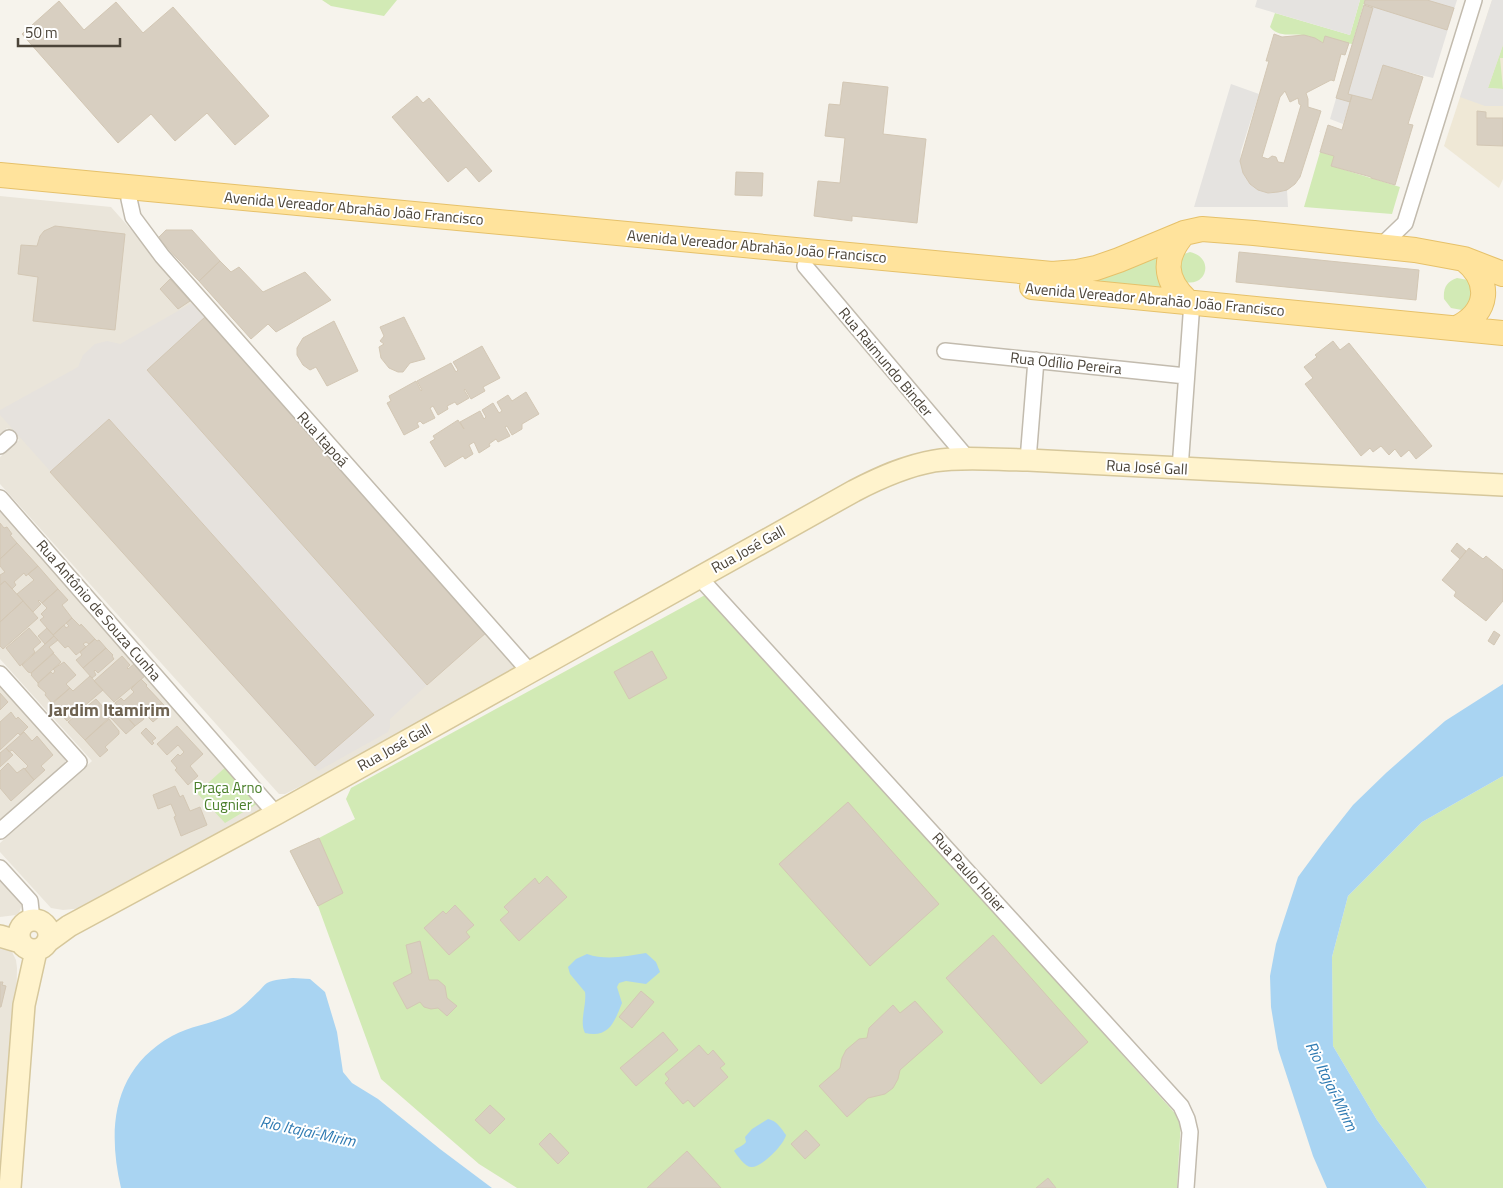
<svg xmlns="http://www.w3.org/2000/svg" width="1503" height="1188" font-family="'Titillium Web',sans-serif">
<rect width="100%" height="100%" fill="#f6f3ec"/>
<path fill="#eae5da" d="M0 196 111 207 516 663 514 669 309 782 285 794H279L0 484V457L19 440 7 428 0 435Z
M0 508 262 809 97 903 84 908 63 910 51 908 0 852V843L92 761 0 659Z
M0 683 66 757 65 763 0 821Z
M0 879 22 904 19 913 16 915 0 917Z
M0 944 12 952 16 960 17 968 16 1009 0 1188Z"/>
<path fill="#e6e2dd" d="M192 303 205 317 427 685 390 719V727L388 732 318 771 0 415V410L78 367 83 355 95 344 107 341 120 344Z"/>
<path fill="#efe8d6" d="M1492 0H1503V179L1499 188 1444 146Z"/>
<path fill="#d2eab5" d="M322 0H397L384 16 331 6Z
M1360 0H1365L1352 44C1343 41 1334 44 1325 43 1319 42 1313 37 1307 36 1293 32 1280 39 1270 27L1275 13 1350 35Z
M1503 45V58H1500L1503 89 1488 88Z
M1320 152 1334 156 1332 166 1400 187 1392 214 1304 207Z
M1190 252C1216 258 1206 290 1182 281L1175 264 1181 255Z
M1154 253 1160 256C1155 271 1160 283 1168 295L1067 283 1094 281 1115 274Z
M1457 278 1468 280 1475 289 1467 308 1462 310 1451 308 1444 299C1443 288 1447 281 1457 278Z
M705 595 711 597 1181 1120 1177 1188H517L479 1164 381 1079 318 906 290 851 319 838 355 819 346 799 351 788Z
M229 764 262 801 225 823 197 793Z
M1503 776V1188H1427L1377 1120 1333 1046 1332 957 1348 896 1422 822Z"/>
<path fill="#e5e3e0" d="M1257 0H1360L1350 35 1255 7Z
M1365 0H1457L1433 78 1383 66 1372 100 1352 95 1343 124 1330 119Z
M1492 0H1503V45L1488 88 1503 89V106H1485L1460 97Z
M1231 84 1259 94 1241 151 1240 161 1243 173 1250 184 1268 193 1278 192 1287 190 1288 207H1194Z"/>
<path fill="#a9d4f2" d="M1503 684V776L1422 822 1348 896 1332 957 1333 1046 1377 1120 1427 1188H1327L1313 1156 1278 1049 1271 1007 1270 976 1276 944 1298 877 1323 843 1353 805 1386 773 1445 721Z
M646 953 656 962 660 972 646 984 626 981 619 983 617 987 622 1003C614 1023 609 1038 585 1033 579 1022 587 1004 585 992L570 974 568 967 576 959 587 954C607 961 626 956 646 953Z
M293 978 310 979 325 992 337 1032 343 1072 352 1083 378 1099 440 1149 492 1188H121C107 1128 113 1069 172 1036 190 1026 211 1024 230 1015 241 1010 250 999 259 991 261 989 264 985 267 983 274 979 285 979 293 978Z
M768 1119C777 1121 781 1128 786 1135 784 1145 761 1168 751 1167 745 1167 737 1155 734 1151 737 1147 742 1147 746 1142L745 1137 752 1129Z"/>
<path fill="#d8cfc1" stroke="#d3c7b4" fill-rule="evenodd" d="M1365 0H1427L1454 8 1447 30 1364 4Z
M59 1 84 30 116 2 143 33 173 7 269 116 235 145 207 113 175 141 151 114 118 143 22 34Z
M1364 5 1373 8 1348 94 1352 95 1350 102 1336 98Z
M1274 34 1282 37 1304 35 1315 38 1323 43 1325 36 1349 43 1345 55 1341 54 1334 81 1331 80 1306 93 1308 99V107L1321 111 1300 177 1295 184 1287 190 1278 192 1268 193 1258 190 1250 184 1243 173 1240 161 1269 61H1266ZM1285 91 1290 102 1298 98 1299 104 1301 105 1284 163 1278 162 1276 157 1272 156 1268 159 1262 157 1280 97Z
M1383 65 1423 77 1408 124 1413 125 1395 185 1371 178V177L1331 166 1334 156 1320 152 1328 125 1342 130 1352 95 1372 100Z
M843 82 888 87 883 134 926 139 917 223 852 216V221L814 216 818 181 840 183 845 138 825 136 829 104 840 105Z
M417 96 423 103 429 98 492 171 479 182 466 167 448 182 392 117Z
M1477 111 1486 112V118H1503V146L1477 145Z
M736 172 763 173 762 196 735 195Z
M55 226 125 234 115 330 33 321 38 277 18 274 21 245 37 246 40 236 44 231Z
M166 230H192L220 261 199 281 158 238Z
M1239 252 1419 270 1416 300 1236 282Z
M220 261 231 272 239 267 263 292 305 272 331 300 276 332 268 324 251 339 199 281Z
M170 279 190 301 178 309 160 289Z
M205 317 487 632 427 685 147 370Z
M404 317 425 359 410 363 403 372H398L389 368 381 358 379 347 384 344 380 341 384 336 380 327Z
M334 321 358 371 327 386 316 367 310 370 303 365 297 355V348L303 338Z
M1333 341 1340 350 1349 343 1432 446 1416 459 1409 450 1401 457 1395 449 1389 455 1381 446 1373 452 1370 448 1361 456 1305 384 1313 378 1304 367 1317 357 1315 355Z
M482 346 500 378 483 387 485 391 471 399 465 389 464 390 469 398 457 405 455 402 447 406 448 409 438 415 433 406 430 408 435 418 423 424 420 421 417 423 419 427 404 435 387 403 391 401 389 396 416 381 421 391 422 390 417 381 451 363 456 372 458 370 453 362Z
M526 392 539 414 522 424V429L512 435 507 426 505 427 510 436 498 442 496 439 489 444 490 446 479 453 474 442 469 445 473 454 465 459 463 456 445 467 430 442 435 439 433 436 458 420 464 429 460 422 480 411 484 419 486 417 482 410 493 403 499 413 502 411 497 402 508 395 512 401Z
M109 419 374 715 315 766 50 472Z
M0 523 4 528 7 527 12 534 10 535 17 543 0 559Z
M17 543 38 566 26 576 24 573 14 582 16 585 12 589 5 581 0 585V575L5 572 0 566V559Z
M1457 543 1466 551 1460 559 1451 551Z
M1469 548 1483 559 1486 556 1503 570V601L1486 621 1454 596 1456 592 1442 580Z
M38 566 58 589 42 603 39 600 38 601 41 604 33 612 17 594 34 580 28 574Z
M5 581 23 601 0 622V585Z
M58 589 68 600 62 605 72 618 53 635 40 620 44 617 41 614 47 608 42 603Z
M23 601 38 618 3 649 0 646V622Z
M72 618 80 626 81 624 95 639 89 644 86 642 83 644 86 647 76 655 68 646 65 648 53 635 64 625 66 628 69 626 66 623Z
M29 628 41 642 33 649 35 652 20 666 6 648Z
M47 628 54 636 45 644 38 636Z
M1494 631 1500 635 1494 645 1488 641Z
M54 636 58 640 49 647 54 653 31 673 28 672 22 665Z
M95 639 97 641 99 640 106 648 83 668 76 660 82 655 80 652Z
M106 648 113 655 112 656 114 659 98 673 95 670 94 671 96 675 92 678 83 668Z
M652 651 667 678 629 699 614 672Z
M53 653 61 662 38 683 31 675 32 674 31 673Z
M122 656 130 665 127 668 128 669 134 664 145 676 114 702 94 681Z
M64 662 76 675 66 684 70 688 52 703 45 695 46 693 38 686V683L51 672 53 674 55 671 53 669Z
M90 676 103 690 67 721 52 704 70 688 73 691Z
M141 679 147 685 146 686 162 703 152 712 149 708 141 715 144 719 135 726 115 703 121 698 124 701 134 692 131 689Z
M0 693 8 702 0 710Z
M96 699 111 716 85 740 68 722Z
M162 703 168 709 153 722 147 716Z
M120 709 135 726 126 734 110 717Z
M11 712 16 719 18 717 28 727 20 735 18 733 0 750V722Z
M109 719 119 731V734L105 747 108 750 100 757 85 740Z
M177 726 203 754 190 766 198 776 188 785 175 770 177 768 171 761 178 754 180 756 184 752 178 745 167 755 157 744Z
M146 728 156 738 152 741 154 743 152 745 141 733Z
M24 732 32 741 37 736 53 755 41 766 45 770 34 780 25 769 28 766 12 750 9 752 6 748Z
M6 748 13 755 0 767V753Z
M8 763 17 773 24 768 34 780 11 801 0 788V771Z
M175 786 180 797 183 795 190 811 200 807 207 825 181 836 174 817 176 816 171 804 158 809 153 795Z
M848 802 939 904 870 966 779 864Z
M319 838 343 893 318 906 290 851Z
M547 876 567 897 519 941 500 920 509 912 504 907 535 878 539 884Z
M455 905 474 925 466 932 470 937 449 955 424 928 443 911 446 914Z
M993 935 1088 1042 1041 1084 946 978Z
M420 941 429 980H438L445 986 447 998 457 1006 447 1016 438 1008 431 1009 424 1007 420 1002 407 1009 393 983 412 973 406 945Z
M0 982H3L2 985 6 986 1 1007H0Z
M641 991 654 1002 632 1028 619 1017Z
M915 1001 943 1032 900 1070 898 1079 893 1088 885 1094 868 1098 847 1117 819 1086 840 1068 842 1058 846 1050 859 1039 867 1038 869 1028 893 1005 900 1013Z
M663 1032 678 1050 636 1086 620 1068Z
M699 1045 708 1055 713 1050 725 1064 720 1068 728 1077 694 1107 688 1100 683 1104 665 1083 669 1079 665 1074Z
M490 1105 505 1119 490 1134 475 1120Z
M806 1130 820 1145 805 1159 791 1144Z
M550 1133 569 1153 558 1164 539 1144Z
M687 1151 721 1188H647Z
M1048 1178 1056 1188H1036Z"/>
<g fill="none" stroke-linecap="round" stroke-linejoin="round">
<g stroke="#c2bbae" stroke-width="18">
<path id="minor" d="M129 199 133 217 162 256 530 672
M1381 246 1405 223 1474 0
M805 266 968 459
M945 351 1186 376
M0 446 9 438
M1028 460 1036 360
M1180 469 1192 302
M0 498 276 814
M699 577 1181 1106 1187 1119 1190 1132 1186 1188
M0 674 79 762 0 831
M0 868 30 901 32 920"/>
</g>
<g stroke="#d6c79b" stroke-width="24">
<path id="secondary" d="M19 935a15 15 0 1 1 30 0a15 15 0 1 1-30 0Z
M0 936 20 942
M47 942 69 926 276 814 854 491C879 478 905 466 934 461 964 456 997 460 1028 460L1503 485
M10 1188 24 1005 36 951"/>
</g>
<g stroke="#e6c16a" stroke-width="26">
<path id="primary" d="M0 175 1052 274 1077 272 1096 268 1119 260 1184 233 1202 229 1254 233 1415 250 1464 259 1503 274
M1184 233C1163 257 1163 279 1187 301
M1032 287 1503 333
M1457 328C1489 312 1492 281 1464 259"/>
</g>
<use href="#minor" stroke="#fff" stroke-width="15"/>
<use href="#secondary" stroke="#fff3cd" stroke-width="21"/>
<use href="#primary" stroke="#ffe39c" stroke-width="24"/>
</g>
<g text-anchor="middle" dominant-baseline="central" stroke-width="4" stroke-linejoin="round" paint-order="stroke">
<g font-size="15" fill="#4b4439" stroke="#fff">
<text transform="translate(354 208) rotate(5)">Avenida Vereador Abrahão João Francisco</text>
<text transform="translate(757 246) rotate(5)">Avenida Vereador Abrahão João Francisco</text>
<text transform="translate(1155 299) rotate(5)">Avenida Vereador Abrahão João Francisco</text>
<text transform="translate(886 362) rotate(50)">Rua Raimundo Binder</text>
<text transform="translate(1066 363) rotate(6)">Rua Odílio Pereira</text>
<text transform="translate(323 439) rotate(48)">Rua Itapoá</text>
<text transform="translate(1147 467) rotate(3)">Rua José Gall</text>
<text transform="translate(748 549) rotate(-29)">Rua José Gall</text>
<text transform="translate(99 610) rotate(49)">Rua Antônio de Souza Cunha</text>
<text transform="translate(394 747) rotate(-29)">Rua José Gall</text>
<text transform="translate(969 872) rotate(48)">Rua Paulo Hoier</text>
</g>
<g font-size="15" fill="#4a7f2a" stroke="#fff">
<text x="228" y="787">Praça Arno<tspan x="228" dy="17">Cugnier</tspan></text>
</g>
<g font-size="16" font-style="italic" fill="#2e7ab2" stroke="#fff">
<text transform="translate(1332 1086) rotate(64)">Rio Itajaí-Mirim</text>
<text transform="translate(308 1131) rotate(12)">Rio Itajaí-Mirim</text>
</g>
<g font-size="18" font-weight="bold" fill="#6e6250" stroke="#fff">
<text x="109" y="709">Jardim Itamirim</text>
</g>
</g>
<path d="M18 38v8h102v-8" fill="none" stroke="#4b4439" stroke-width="2.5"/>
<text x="25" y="38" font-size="15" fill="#4b4439" stroke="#ffffff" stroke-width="4" paint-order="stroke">50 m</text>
</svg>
